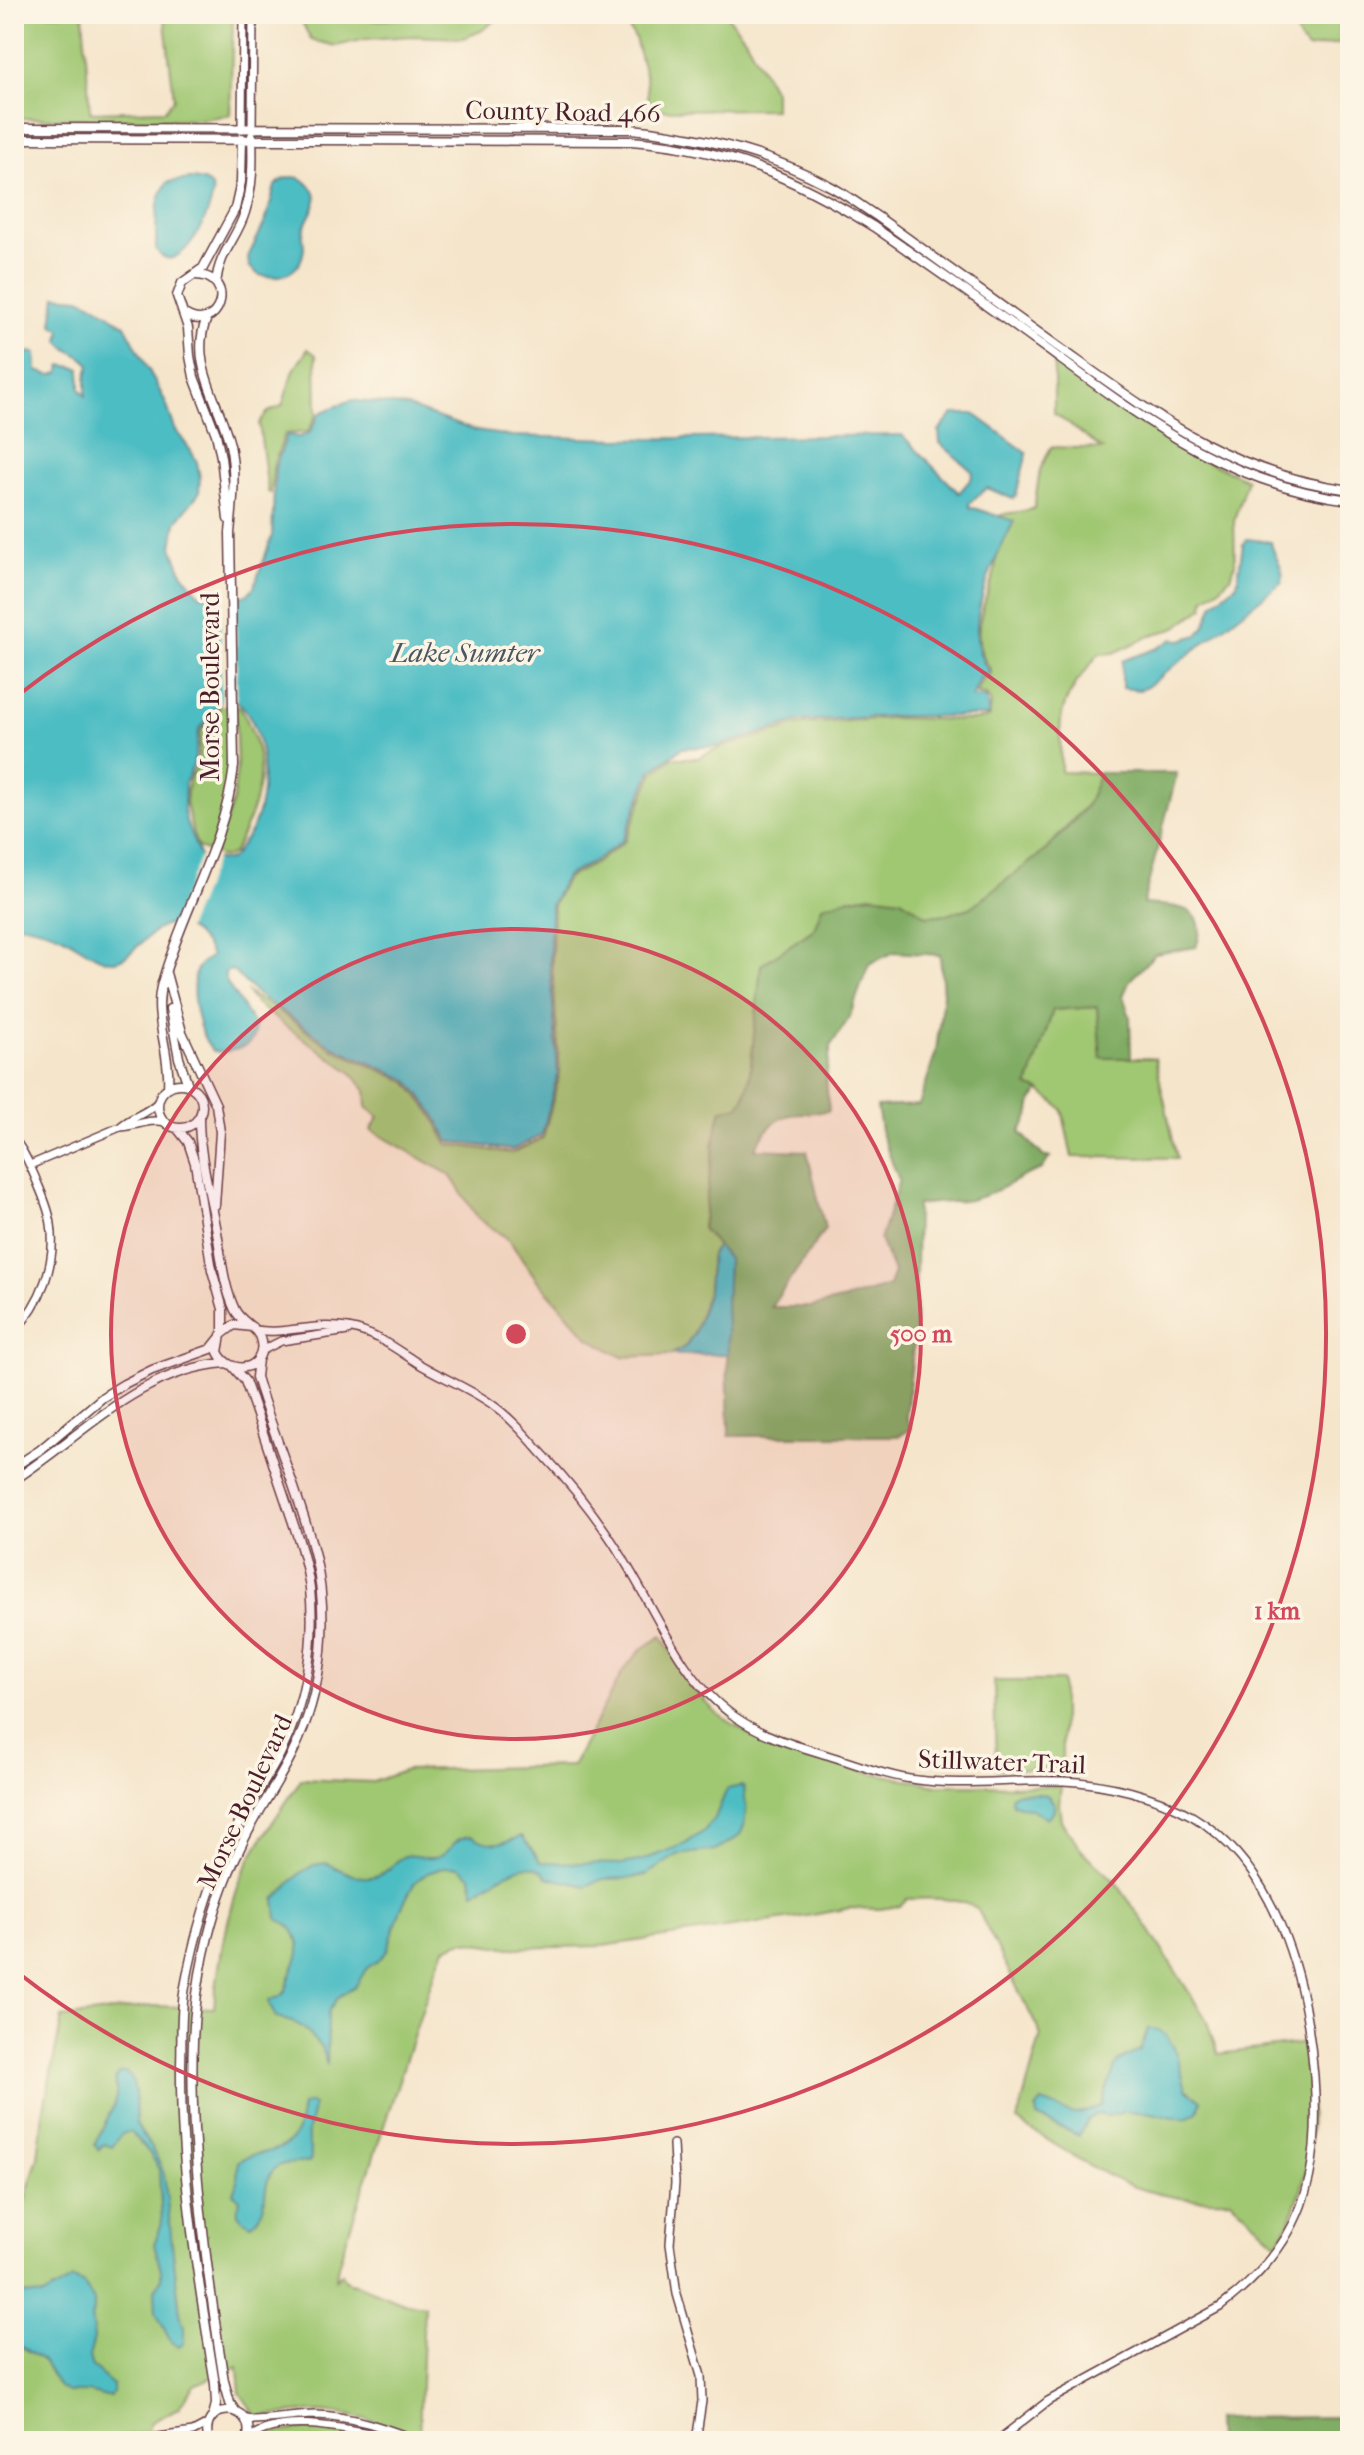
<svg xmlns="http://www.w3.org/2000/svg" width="1364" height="2455" font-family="'IM FELL French Canon',serif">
<rect width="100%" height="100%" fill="#fcf5e5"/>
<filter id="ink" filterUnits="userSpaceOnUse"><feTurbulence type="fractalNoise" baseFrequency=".0125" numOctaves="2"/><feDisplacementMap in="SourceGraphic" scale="16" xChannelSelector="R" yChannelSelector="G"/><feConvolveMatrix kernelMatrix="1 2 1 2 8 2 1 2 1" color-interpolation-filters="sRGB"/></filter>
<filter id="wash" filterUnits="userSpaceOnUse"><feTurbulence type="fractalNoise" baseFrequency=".006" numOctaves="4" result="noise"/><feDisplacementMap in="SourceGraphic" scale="32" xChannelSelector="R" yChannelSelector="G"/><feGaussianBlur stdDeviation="1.8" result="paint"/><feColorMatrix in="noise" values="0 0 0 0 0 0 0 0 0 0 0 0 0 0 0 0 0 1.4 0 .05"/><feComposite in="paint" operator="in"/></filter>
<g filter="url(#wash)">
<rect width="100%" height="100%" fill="#f5e5cb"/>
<path fill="#a0c772" stroke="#75734e" stroke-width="2" d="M14 14H83L90 112 165 110 174 98 164 14H233L230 115 196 120 15 118Z
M298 14H332L338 19C363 17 385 25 409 14H504L481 31 464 38 413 36 366 39 336 46 311 40Z
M619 14H726L745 38 774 91V109L649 110 646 78 635 38Z
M1295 14H1350V29L1345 32 1340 43 1307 49C1297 37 1293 30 1295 14Z
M308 349 316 355 317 414 308 432 285 434 273 467 271 493 268 492 259 423 268 412 282 406 294 370Z
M1054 362 1168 440 1201 459 1247 479 1234 520 1235 564 1230 577 1220 588 1205 598 1204 607 1174 629 1154 634 1114 653 1099 654 1073 687 1074 688C1055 711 1061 743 1061 772L1100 773 1101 774 1088 803 1046 850 970 908 949 914 927 916 902 902 872 895 851 898 822 906 814 929 762 965 750 1075 745 1096 739 1106 722 1110 713 1145V1164L702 1228 717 1246 711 1254 708 1290 695 1332 686 1346 671 1355 622 1357 589 1338 538 1281 508 1239 478 1218 450 1175 371 1130 379 1117 367 1107 366 1090 351 1072 277 1020C265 1008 256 1008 248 993L280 1012 331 1048 407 1082 432 1114 448 1144 512 1153 543 1138 560 1073 552 963 553 905 567 878 596 863 625 841 653 773 672 758H698L716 749 801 724 892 718 973 720 988 718 990 716 991 703 986 695 976 694 982 680 991 674V670C967 640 983 607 994 574 996 569 995 562 997 556 1001 544 1008 532 1014 521L997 517C1005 511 1022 514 1034 508L1040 470 1051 447 1102 449 1054 413Z
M229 705 231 766 227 799 209 852 198 848 193 834 186 803 187 790 189 780 197 765 201 731 221 706Z
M235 705 240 707C273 764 260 799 233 854 227 858 220 858 214 855L233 801 237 767Z
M1097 1007 1101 1058H1155L1177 1158 1072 1157 1062 1109 1040 1091 1028 1086 1053 1010Z
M662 1636 694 1689 716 1713 752 1736 786 1750 847 1768 937 1785 1061 1786 1059 1804 1061 1821 1085 1854 1115 1881 1148 1928 1206 2019 1218 2054 1306 2043C1313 2115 1318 2178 1277 2243L1231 2200C1202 2201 1172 2199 1144 2190 1104 2179 1054 2143 1017 2121L1041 2035 977 1908C953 1897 932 1898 907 1899L899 1906 880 1909 850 1908 807 1916 603 1946 510 1948 463 1941 445 1948 432 1980 338 2265 336 2278 342 2273 344 2278 350 2282 404 2303 424 2306 419 2437C385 2424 351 2412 314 2412 295 2412 276 2416 257 2417L240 2393 238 2367 194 2385 178 2408 150 2423 148 2431C104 2443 60 2436 14 2436V2204L23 2206 38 2157 43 2113 62 2018 152 2006 214 2008C217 1968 230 1898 248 1863 263 1834 284 1807 301 1779L373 1782 406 1770 572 1766 624 1669 642 1649Z
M994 1681H1062V1769H996Z
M304 2429 341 2431 384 2441H266L272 2433Z"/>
<path fill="#80ac64" stroke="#656648" stroke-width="2" fill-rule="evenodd" d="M1100 773H1177L1143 904C1173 906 1212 904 1196 947L1155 954 1130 980 1123 996 1130 1017 1131 1058H1101L1097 1007 1053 1010 1028 1086 1040 1091 1032 1100 1029 1117 1020 1132 1044 1157H1050L1042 1169C1015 1177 998 1194 973 1199 955 1204 936 1201 917 1205L915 1331 906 1416 911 1429 898 1436H729L726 1305 728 1259 702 1228 717 1126 722 1110 739 1106 745 1096 750 1075 761 965 814 929 822 906 851 898 872 895 901 899 927 916 949 914 970 908 1046 850 1072 823 1088 803ZM894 952 940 955 943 994 936 1052 919 1105 877 1107 882 1136 899 1180 880 1240 894 1272 889 1286 850 1298 811 1307H771L825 1229 807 1151 755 1149C776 1110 788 1115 829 1111L826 1078 831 1045 849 1018 869 964Z
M1350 2417V2441H1216L1215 2418Z"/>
<path fill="#4ebdc4" stroke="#4c6e78" stroke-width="2" fill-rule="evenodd" d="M292 177C301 178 302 178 308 184 328 202 305 213 303 234 302 238 304 243 304 247 302 273 282 280 259 275L249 266 248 257 266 220 275 186 283 179Z
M191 179C199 180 209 181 212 189 218 203 177 286 156 249 157 225 153 201 168 182Z
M56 296 80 298 95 305 125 325 165 401 175 429 191 451 197 462 200 478 199 493 176 522 172 547 182 572 200 595 229 601 247 595 254 587 272 536 275 468 287 435 298 437 309 434 320 413 351 400 378 403 408 407 476 431 511 436 618 439 902 435 959 493 971 479 973 472 940 443 939 431 953 414H974L1027 453 1016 495 1013 499 987 488 969 503 970 507 1014 521C994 561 957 632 990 672L980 678 972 697H984L988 705V716H892L801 721 718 746 682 748 651 771 623 840 595 861 566 876 551 905 550 963 558 1074 542 1135 512 1150 449 1141 434 1113 408 1080 332 1046 257 994 232 970 225 972V980L255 1026C255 1029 253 1038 252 1040 245 1050 224 1053 213 1051 198 1035 188 990 197 969 200 963 207 960 211 956 206 944 199 935 187 928 153 911 136 962 112 961 96 960 77 943 62 936 47 929 30 926 14 923V359H22L29 352 36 353 37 371 51 375 59 373 62 365 80 368V389L86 396V378L90 365C82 353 67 353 59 341L61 330 52 324ZM221 701H237C267 725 269 796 252 829 250 834 245 839 242 844 238 849 236 856 231 859 223 862 208 859 200 857L186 822 184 810 185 783 194 764 199 730Z
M1247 539 1271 542C1273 556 1286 570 1282 582L1147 687 1140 690 1122 688V661L1158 648 1173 639 1181 640 1198 635 1205 626 1214 603 1237 584 1243 544Z
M717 1246 728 1259 726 1305 728 1354 671 1355 686 1346 695 1332 708 1290 711 1254Z
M741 1786 744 1787 746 1809 744 1826 740 1835 734 1840 715 1850 677 1855 646 1875 632 1878 603 1879 586 1886 547 1877C530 1850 493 1883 474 1892L471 1876 459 1867H445L428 1873 415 1882 402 1906 387 1951 379 1960 367 1968 355 1987 338 1997 328 2012 327 2065 322 2047C313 2041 310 2033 302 2027 295 2021 285 2021 276 2017L270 2006 269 2000C290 1996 285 1987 292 1972 297 1959 303 1952 296 1935 293 1926 284 1923 277 1918L275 1899 300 1873 314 1865 327 1863C347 1874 370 1886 390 1868 395 1864 398 1858 405 1856 417 1853 428 1863 441 1855 454 1848 453 1837 472 1836 490 1847 504 1844 522 1836L541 1862 622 1864 643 1860 685 1844 704 1831 715 1818 727 1789Z
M1019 1792 1047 1795 1054 1803V1810L1047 1818 1031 1809 1013 1804 1011 1799 1012 1795Z
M1148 2028 1157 2030 1167 2036 1175 2050 1186 2089 1201 2101 1198 2112 1185 2119 1145 2112H1124L1108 2116 1097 2114 1087 2120 1079 2136 1037 2117 1036 2109 1042 2102C1072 2111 1069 2122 1101 2105L1115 2066 1119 2061 1140 2050Z
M126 2072 131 2077 135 2091 136 2124 157 2158 164 2174 180 2313 184 2328V2343L179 2347 171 2342 156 2313 155 2290 161 2279V2271L154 2244 162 2223 159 2170C153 2154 141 2144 130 2132L122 2134 112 2147 104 2144 98 2150 95 2145C101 2127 112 2115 116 2097 118 2090 113 2084 116 2078 119 2072 120 2073 126 2072Z
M309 2103 313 2105C313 2116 306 2128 308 2140 309 2150 313 2151 310 2161 301 2165 288 2161 279 2166 263 2175 267 2194 263 2208 261 2215 256 2219 251 2224 239 2218 234 2214 240 2199L233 2193 237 2182 238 2161C245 2157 249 2156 257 2154 293 2147 297 2141 302 2106Z
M73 2279 84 2284 94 2302V2310L91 2316 94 2339 89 2357 92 2367 113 2385V2393L110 2396H102L89 2392H68L59 2387 43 2361 14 2342V2293L43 2296Z"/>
<path fill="#f5e5cb" d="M220 595 229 597 236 595 237 707 227 702 221 708Z
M202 851 204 854 218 855 186 932 170 929Z"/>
</g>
<g filter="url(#ink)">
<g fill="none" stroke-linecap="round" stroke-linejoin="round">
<g stroke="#643d43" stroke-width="10">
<path id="tertiary" d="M242 129 243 14
M252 130 253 14
M120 1127C132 1116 147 1114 158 1102
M14 1139C24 1150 29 1164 35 1177 41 1192 49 1208 51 1224 57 1263 41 1304 14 1331
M30 1165 120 1127C137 1126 149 1118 166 1122
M255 1330C287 1335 314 1322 348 1328 375 1333 393 1347 416 1362 440 1377 467 1387 490 1403 509 1416 524 1433 539 1450 575 1488 605 1526 631 1572 660 1621 685 1682 734 1716 762 1736 794 1745 827 1755 857 1764 886 1776 917 1780 970 1787 1025 1777 1079 1782 1122 1787 1171 1800 1206 1825 1282 1881 1307 1988 1314 2076 1321 2177 1304 2244 1220 2307L1048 2401 997 2441
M261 1351 281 1341 348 1331
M673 2144 675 2183 670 2244 677 2294 701 2376 702 2401 696 2441
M244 2417 252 2420C273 2420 294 2415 316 2415 352 2416 386 2428 420 2441
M249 2438C287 2409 366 2435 410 2440
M131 2441 193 2432 208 2424
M565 2441 654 2438 689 2441"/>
</g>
<g stroke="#643d43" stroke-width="11">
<path id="secondary" d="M14 128 632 129C700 136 766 152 826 184 844 193 861 206 878 217 938 260 997 303 1057 346 1153 414 1229 474 1350 490
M14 139 631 141C727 148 793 177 874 227 932 267 990 308 1048 350 1144 420 1228 485 1350 500
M216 283C219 252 237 239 245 212 253 187 253 162 252 136
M183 313C220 338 239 275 195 275
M228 519 221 457 216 434 194 377 190 356 188 328 177 296 182 283 203 268 235 209 241 182 242 138
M166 973 182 1032 216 1105 220 1132 215 1205
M170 1009 179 1058 188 1085
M158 1106a22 22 0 1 1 44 0a22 22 0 1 1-44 0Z
M168 1087C171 1052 152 1017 162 983 183 908 225 844 234 766L230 533C233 503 236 474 230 445 220 402 188 362 207 318
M199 1118C199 1154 209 1190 216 1226 221 1254 223 1285 235 1310 241 1323 259 1327 261 1342 266 1370 230 1377 218 1352L221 1335 234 1325 252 1327
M177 1128 188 1142 195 1163 212 1270 223 1309V1331
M14 1467 40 1450 103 1397 124 1384 152 1370 211 1349 219 1339
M14 1480C82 1436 140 1369 226 1363
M236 2412 230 2403 224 2381C211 2297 199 2214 194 2129 191 2070 191 2012 204 1954 212 1917 224 1880 241 1846 258 1809 283 1777 299 1739 323 1683 329 1616 315 1556 300 1495 274 1437 256 1377L258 1359
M213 2416 216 2404 215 2384C198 2278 180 2173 181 2066 182 2040 180 2013 185 1987 194 1938 208 1888 229 1843 243 1811 265 1784 280 1754 305 1704 316 1644 310 1589 306 1557 294 1526 284 1496 271 1458 259 1419 245 1381L233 1367
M209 2441C196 2401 259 2400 247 2441"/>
</g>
<use href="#tertiary" stroke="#fff" stroke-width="7"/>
<use href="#secondary" stroke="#fff" stroke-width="8"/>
</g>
</g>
<circle cx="516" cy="1334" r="405" fill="#d1495b" fill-opacity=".12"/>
<g fill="none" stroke="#d1495b" stroke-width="4">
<circle cx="516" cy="1334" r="405"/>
<path d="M17 696A810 810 0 1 1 17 1972"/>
</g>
<g text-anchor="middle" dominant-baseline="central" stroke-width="7" stroke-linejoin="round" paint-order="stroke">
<g font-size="26" fill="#4a1f2b" stroke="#fcf5e5">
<text transform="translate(563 112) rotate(1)">County Road 466</text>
<text transform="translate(210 687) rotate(-90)">Morse Boulevard</text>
<text transform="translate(1002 1762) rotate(2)">Stillwater Trail</text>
<text transform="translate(245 1802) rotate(-65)">Morse Boulevard</text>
</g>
<g font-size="28" font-style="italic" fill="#4b5661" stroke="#fcf5e5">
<text x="465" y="652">Lake Sumter</text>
</g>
</g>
<circle cx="516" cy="1334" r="12" fill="#d1495b" stroke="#fcf5e5" stroke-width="4"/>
<g font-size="24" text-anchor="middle" font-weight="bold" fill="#d1495b" stroke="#fcf5e5" stroke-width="7" stroke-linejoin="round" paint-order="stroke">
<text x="921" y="1342">500 m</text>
<text x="1277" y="1619">1 km</text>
</g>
<rect width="1364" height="2455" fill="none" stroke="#fcf5e5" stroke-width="48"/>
</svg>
